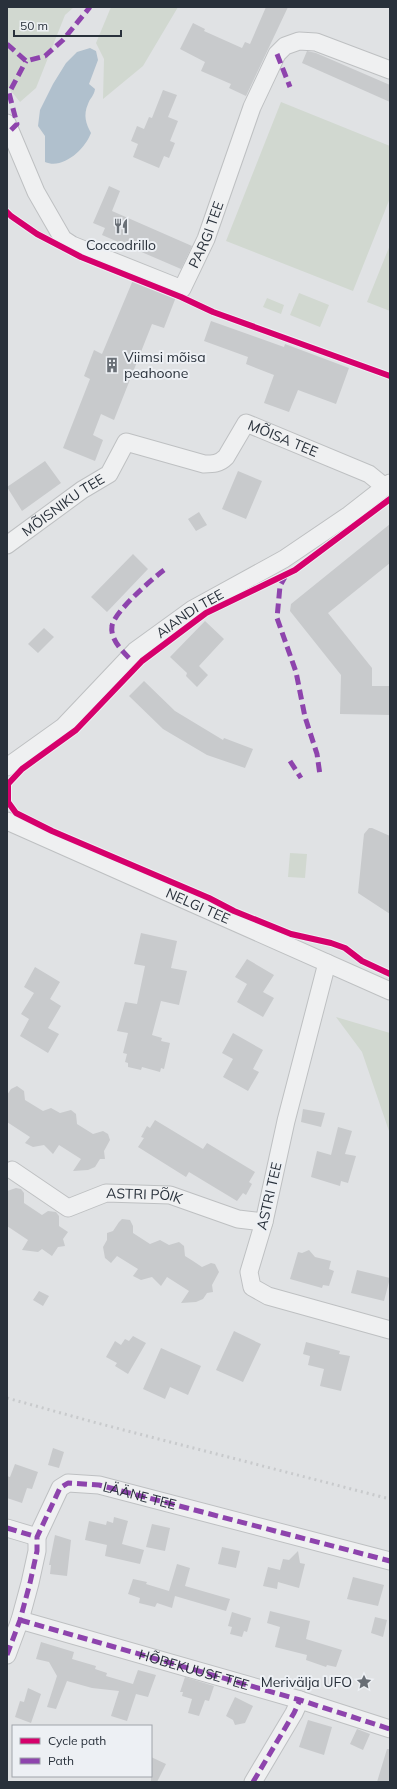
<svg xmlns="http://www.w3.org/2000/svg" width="397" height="1789" font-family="Mulish,sans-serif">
<rect width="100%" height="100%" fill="#e0e2e4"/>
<path fill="#d1d8d0" d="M7 7H74L65 15 36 88 20 102 7 86Z
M111 7H178L143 66 103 99 104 59 96 43Z
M281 102 390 146V198L353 291 226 241Z
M390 245V311L367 302Z
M299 293 329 305 320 327 290 315Z
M267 298 284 305 281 314 263 307Z
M290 853 307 854 305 878 288 877Z
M336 1017 390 1033V1134L362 1052Z"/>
<path fill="#b0c0cd" d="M90 48 96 51 98 60 89 84 95 89C94 96 90 98 88 104 83 115 86 124 91 133 85 149 63 170 45 162V136L38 126 40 110 53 84 66 63 77 52Z"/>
<path fill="#c8cacc" d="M266 7H288L246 96 229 88 231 84 201 71 205 62 180 49 193 23 205 29 204 31 242 48 245 42 250 44Z
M307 51 316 53 390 85V102L302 63Z
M163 90 177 95 168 117 178 121 170 141 175 143 169 158 164 156 159 168 133 157 138 144 131 141 137 126 144 129 149 117 152 118Z
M109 186 120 191 112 211 192 246 181 269 102 235 105 228 93 223Z
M133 280 176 297 164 328 152 324 114 420 101 414 93 435 103 440 95 461 63 448 90 379 84 376 94 350 102 354Z
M211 321 284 347 285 344 349 368 336 404 298 390 289 412 264 403 274 375 246 364 248 357 204 341Z
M45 461 61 483 22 511 7 487Z
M238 471 262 481 246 519 222 509Z
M199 512 207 525 196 531 188 519Z
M390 524V563L328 613 372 668V686H390V715L340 714 341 675 290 611 291 604Z
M133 554 148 569 107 612 91 597Z
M205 621 224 639 199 666 208 675 197 687 186 676 187 673 170 657Z
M44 628 54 637 38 653 28 644Z
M144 681 175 711 223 740 224 738 253 749 245 768 207 755 163 729 129 696Z
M369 828H372L390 836V914L358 893 364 834Z
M141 933 177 941 171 968 187 971 179 1005 161 1001 152 1035 162 1038 161 1041 170 1043 164 1069 161 1068 160 1072 142 1067 141 1070 128 1067V1063L125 1062 127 1054 123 1053 128 1033 117 1031 125 1002 137 1004 145 966 134 964Z
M247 959 274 975 263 992 274 998 263 1017 237 1002 247 984 235 977Z
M35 967 60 982 50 999 61 1006 48 1028 59 1034 48 1053 20 1036 29 1019 21 1014 34 993 24 987Z
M233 1033 263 1050 253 1069 259 1072 248 1091 223 1077 233 1059 222 1053Z
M17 1086 24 1091 25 1100 43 1111 51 1108 60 1113 71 1110 76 1114 77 1124 93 1134 103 1131 108 1134 110 1140 104 1151 105 1159H100L95 1167 88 1170 73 1171 81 1159 59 1145 53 1154 44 1145 33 1147 25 1143 30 1137 7 1122V1095L11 1089Z
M303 1109 325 1113 321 1127 301 1122Z
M155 1120 203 1149 207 1143 255 1172 249 1182 252 1184 246 1195 243 1193 237 1201 189 1172 186 1177 138 1147 144 1138 141 1137 147 1126 150 1128Z
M338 1127 352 1131 345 1154 356 1156 348 1183 341 1181 340 1186 311 1177 317 1151 331 1155Z
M16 1188 21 1189 24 1193V1203L42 1215 48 1211 56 1212 59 1216V1226L68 1232 63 1239 65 1246 58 1247 52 1256 42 1249 38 1252 22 1250 28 1240 7 1226V1191Z
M122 1219 130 1220 133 1226V1233L150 1244 160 1240 169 1245 179 1242 184 1246 185 1256 193 1261 202 1267 211 1263 215 1264 219 1272 212 1285 213 1292 207 1293 203 1299 196 1302 181 1303 189 1291 167 1277 161 1286 152 1277 141 1280 133 1276 138 1269 117 1256 111 1263 105 1258 103 1247 107 1240V1233L113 1231 119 1222Z
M309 1250 315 1257 331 1261 329 1269 334 1271 329 1286 323 1285 322 1288 290 1279 298 1252 302 1253Z
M357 1270 390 1278 384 1301 351 1293Z
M39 1291 49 1296 43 1306 33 1300Z
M234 1331 261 1344 243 1382 216 1370Z
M133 1336 146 1343 128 1374 115 1366 117 1363 106 1357 115 1341 121 1345 125 1339 129 1341Z
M306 1342 340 1351 339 1354 350 1356 341 1391 320 1386 324 1369 308 1365 310 1356 303 1354Z
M161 1348 201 1366 188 1395 170 1387 165 1399 143 1389Z
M53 1448 64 1452 59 1468 48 1465Z
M15 1464 38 1472 32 1489 27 1488 22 1503 7 1498V1476L10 1477Z
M114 1517 128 1521 122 1544 144 1550 140 1564 105 1556 107 1545 85 1540 89 1521 106 1525 107 1521 113 1523Z
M152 1524 170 1528 165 1551 146 1547Z
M55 1535 71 1540 67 1576 50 1574 51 1565H49Z
M222 1547 240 1551 236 1568 218 1564Z
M298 1551 300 1563 305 1564 299 1588 278 1582 277 1589 263 1586 268 1567 280 1570 283 1559 289 1560Z
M177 1564 190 1568 185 1586 230 1599 226 1611 175 1596 172 1608 157 1603 155 1607 139 1603 140 1598 128 1594 133 1579 147 1582 146 1584 169 1591Z
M353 1577 384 1585 378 1606 347 1599Z
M270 1611 310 1621 306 1639 342 1650 336 1667 327 1665 326 1667 306 1660 307 1655 275 1647 280 1627 267 1623Z
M232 1612 251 1618 247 1632 244 1631 242 1637 230 1634 232 1627 228 1626Z
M375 1617 387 1620 383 1637 371 1633Z
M41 1642 74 1652 72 1659 96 1666 95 1669 107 1673 106 1676 133 1684 138 1670 156 1675 148 1697 136 1694 127 1721 111 1716 119 1691 92 1688 67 1681 56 1709 47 1707 57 1676 49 1662 36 1659Z
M185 1677 214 1686 209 1701 205 1700 199 1716 188 1713 192 1699 182 1696 183 1692H180Z
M28 1688 41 1694 31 1723 15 1717 20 1701 24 1702Z
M235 1697 253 1706 245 1723 235 1725 233 1720 226 1716Z
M308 1720 332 1727 324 1755 299 1747Z
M357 1729 370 1734 363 1750 350 1744Z
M387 1749H390V1782H377Z
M151 1757 166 1764 157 1782H151Z"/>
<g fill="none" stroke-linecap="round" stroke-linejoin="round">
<g stroke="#bec0c2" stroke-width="19">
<g id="minor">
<path id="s1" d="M7 123 36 192 63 239 72 245 182 289 206 239 252 107 277 54 285 46 299 41 316 42 390 70"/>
<path id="s2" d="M7 545 82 490 109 474 126 442 204 464C213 464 219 464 226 457L246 423 369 474 385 487"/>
<path id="s3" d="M7 767 63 727 135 651 193 609 284 559 349 515 390 483"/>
<path id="s4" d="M7 821 390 991"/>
<path d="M327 963 286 1121 264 1222 249 1272 252 1287 268 1296 390 1330"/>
<path id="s5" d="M12 1170 68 1208 106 1193 170 1195 238 1219 264 1222"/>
<path d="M7 1528 37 1537"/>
<path id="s6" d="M20 1620 300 1700 390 1729"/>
<path d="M7 1655 20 1620 30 1583 37 1551V1537L60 1488 68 1483 99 1485 390 1561"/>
<path d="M253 1782 294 1713 300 1700"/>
</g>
</g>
<use href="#minor" stroke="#eff0f1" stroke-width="17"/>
<path stroke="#c8cacc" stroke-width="3" stroke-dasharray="2 4" stroke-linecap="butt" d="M7 1398 97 1423 390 1499"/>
<g stroke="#8e44ad" stroke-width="5" stroke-dasharray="10 5" stroke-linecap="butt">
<path d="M7 44 26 61 45 56 63 40 90 7"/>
<path d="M277 54 290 87"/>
<path d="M11 130 17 124 9 93 26 61"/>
<path d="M286 575 280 586 277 618 296 672 305 717 317 754 320 775"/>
<path d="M129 658C121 650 110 638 112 626 114 612 152 579 164 570"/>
<path d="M290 761 301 778"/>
<path d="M7 1528 37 1537"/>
<path d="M20 1620 300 1700 390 1729"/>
<path id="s7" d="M7 1655 20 1620 30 1583 37 1551V1537L60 1488 68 1483 99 1485 390 1561"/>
<path d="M253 1782 294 1713 300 1700"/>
</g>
<g stroke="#edf0f4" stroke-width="8">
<path id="cycleway" d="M7 212 11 216 37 234 81 257 181 297 213 312 390 376
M390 499 295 570 206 613 142 661 76 730 22 769 8 784V802L16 813 52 831 209 898 234 911 291 934 331 943 345 948 362 961 390 974"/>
</g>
<use href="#cycleway" stroke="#d6006c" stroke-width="6"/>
</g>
<defs>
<g id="restaurant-bare" transform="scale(1.2)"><path d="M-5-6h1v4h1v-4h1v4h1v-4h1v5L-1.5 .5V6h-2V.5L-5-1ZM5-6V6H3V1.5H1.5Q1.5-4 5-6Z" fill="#696f76" stroke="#edf0f4" stroke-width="2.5" paint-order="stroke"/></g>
<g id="building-bare" transform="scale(1.2)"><path d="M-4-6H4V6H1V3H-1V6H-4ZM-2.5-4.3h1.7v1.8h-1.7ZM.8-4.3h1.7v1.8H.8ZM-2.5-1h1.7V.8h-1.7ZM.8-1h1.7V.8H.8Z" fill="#696f76" stroke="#edf0f4" stroke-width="2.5" paint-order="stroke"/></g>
<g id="sight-bare" transform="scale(1.2)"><path d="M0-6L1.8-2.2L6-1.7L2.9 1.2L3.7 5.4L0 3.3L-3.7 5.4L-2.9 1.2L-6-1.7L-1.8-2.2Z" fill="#696f76" stroke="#edf0f4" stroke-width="2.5" paint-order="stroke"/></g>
</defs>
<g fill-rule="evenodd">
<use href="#restaurant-bare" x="121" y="226"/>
<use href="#building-bare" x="112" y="365"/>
<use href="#sight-bare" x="364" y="1682"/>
</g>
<g text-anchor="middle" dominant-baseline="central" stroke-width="4" stroke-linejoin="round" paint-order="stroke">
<g font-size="14" fill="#29313b" stroke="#edf0f4">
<text stroke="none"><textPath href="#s1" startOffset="318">PARGI TEE</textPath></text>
<text stroke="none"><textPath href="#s2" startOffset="345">MÕISA TEE</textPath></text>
<text stroke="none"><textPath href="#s2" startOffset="69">MÕISNIKU TEE</textPath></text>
<text stroke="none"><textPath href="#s3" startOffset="240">AIANDI TEE</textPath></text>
<text stroke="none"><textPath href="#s4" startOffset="209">NELGI TEE</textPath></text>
<text transform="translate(269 1196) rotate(-77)">ASTRI TEE</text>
<text stroke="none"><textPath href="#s5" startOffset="147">ASTRI PÕIK</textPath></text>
<text stroke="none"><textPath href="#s7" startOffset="259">LÄÄNE TEE</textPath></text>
<text stroke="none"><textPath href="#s6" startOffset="181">HÕBEKUUSE TEE</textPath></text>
</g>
<g font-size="14" fill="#29313b" stroke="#edf0f4">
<text x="121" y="245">Coccodrillo</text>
<text x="124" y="357" text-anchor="start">Viimsi mõisa<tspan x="124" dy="16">peahoone</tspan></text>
<text x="352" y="1682" text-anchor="end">Merivälja UFO</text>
</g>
</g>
<rect width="397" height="1789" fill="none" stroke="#29313b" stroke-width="16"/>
<rect x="12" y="1725" width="140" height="52" fill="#edf0f4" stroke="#9fa4aa"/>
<rect x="20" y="1738" width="20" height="6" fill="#d6006c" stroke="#9fa4aa"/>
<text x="48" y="1745" font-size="12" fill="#29313b">Cycle path</text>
<rect x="20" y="1758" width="20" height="6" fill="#8e44ad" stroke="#9fa4aa"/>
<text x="48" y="1765" font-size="12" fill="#29313b">Path</text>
<path d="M14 30v6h107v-6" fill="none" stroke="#29313b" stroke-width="2"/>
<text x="20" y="30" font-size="12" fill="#29313b" stroke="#edf0f4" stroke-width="3" paint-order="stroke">50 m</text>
</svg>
